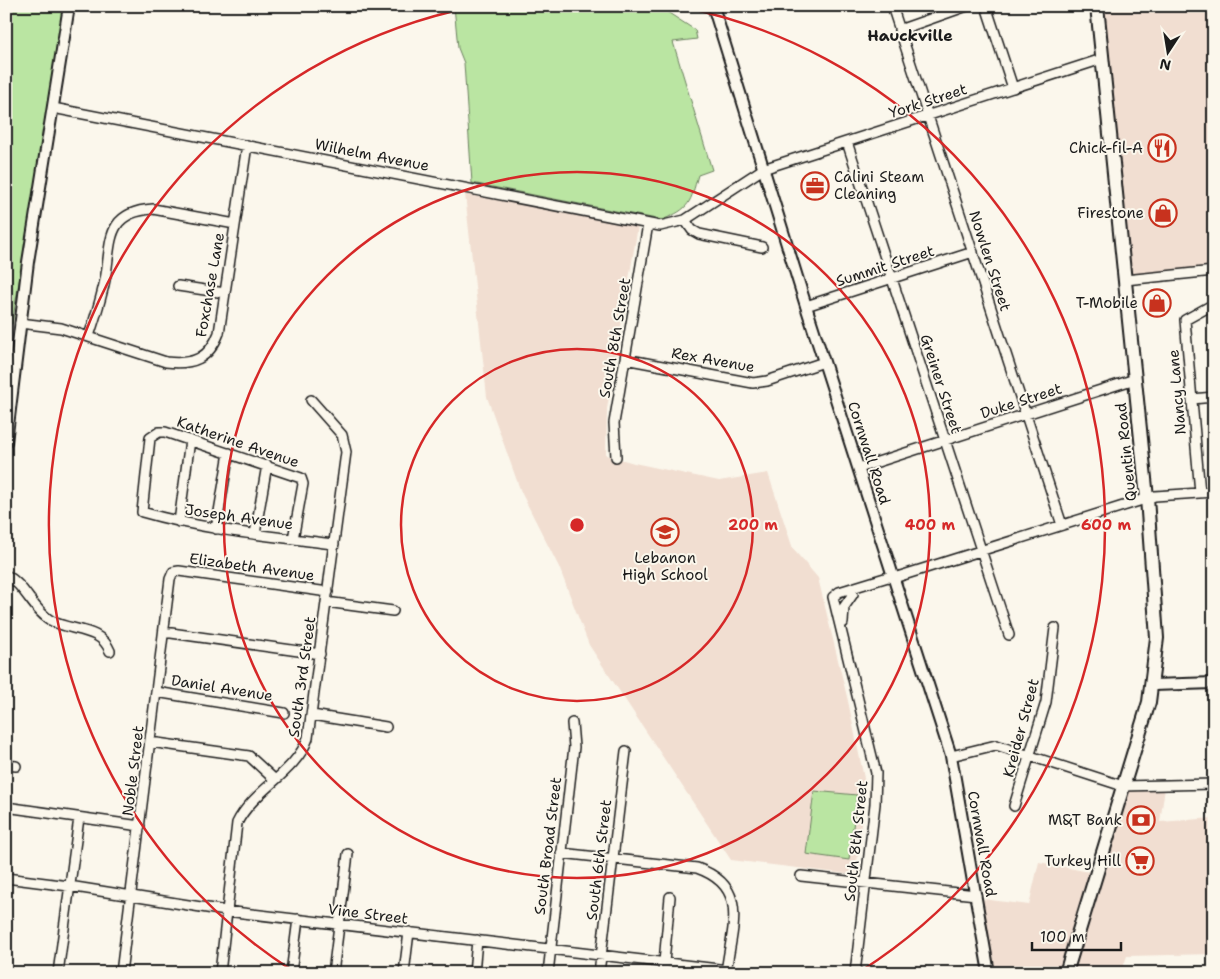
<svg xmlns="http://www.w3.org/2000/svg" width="1220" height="979" font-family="'Shantell Sans',sans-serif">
<rect width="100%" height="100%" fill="#fbf7ec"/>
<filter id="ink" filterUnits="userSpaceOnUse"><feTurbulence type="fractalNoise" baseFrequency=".02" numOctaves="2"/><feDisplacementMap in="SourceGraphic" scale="10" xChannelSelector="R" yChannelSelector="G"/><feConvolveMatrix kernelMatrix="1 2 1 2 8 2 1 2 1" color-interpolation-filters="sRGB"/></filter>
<g filter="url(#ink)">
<path fill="#f1ded1" d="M1097 6H1214V271L1125 280Z
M465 194 638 226 607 409 606 455 634 463 719 481 768 473 793 549 818 578 848 701 865 783 856 875 731 860 589 645 559 567 521 492 487 397Z
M1165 788 1160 822 1214 818V954L1127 956 1121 973H1070L1129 789Z
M1039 862 1089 872 1058 973H995L982 899 1029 905Z"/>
<path fill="#bae5a2" stroke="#6b805f" d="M6 6H65L12 324 6 323Z
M454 6H658L695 30 697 39 673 42 712 170 698 175C690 203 691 208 662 220L472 183 464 63 458 48Z
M814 791 857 795 849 860 806 854Z"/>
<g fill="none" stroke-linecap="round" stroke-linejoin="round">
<g stroke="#1c1c1c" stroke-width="12">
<path id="minor" d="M892 6 1062 525
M986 6 1013 88
M899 30 967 6
M53 108 660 226 685 220 763 169 1102 59
M847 142 1009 635
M685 220 692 230 699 234 762 247
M1125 280 1214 271
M178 286 225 293
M806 306 973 252
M20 323 61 328 166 362C193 365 209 359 219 333L247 145
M89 336C95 318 101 299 105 280 112 244 104 212 153 209L235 224
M625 359 753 383 767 381 824 362
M1192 399 1214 397
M616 457 614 423 648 224
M859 468 1135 379
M1200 493 1185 320 1214 304
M179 522 190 440
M216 529 229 453
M255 534 267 465
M293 539 303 484 301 478 165 432H159L150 438 142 512C204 530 269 536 334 544
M6 575C25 585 32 609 50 620 70 632 100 626 110 651
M833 597 839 592 888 577 894 578 1155 496 1214 492
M833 597 876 773 875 804 855 973
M326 602 393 611
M843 623 844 607 853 594
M164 632 320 654
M156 692 284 713
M312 715 386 727
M150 742 249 756 275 780
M951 756 996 745 1123 786 1214 784
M6 765 16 766
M1014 806 1046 702 1055 628
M6 807 140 826
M561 853 697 868C751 887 731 929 726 973
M801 876 976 895
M6 878 69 886 226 911 727 970
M58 973 79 818
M121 973 170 579 173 572 179 571 328 592
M220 973 237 823C253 790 296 773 308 738L346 452 342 435 311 400
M291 973 298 919
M333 973 348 854
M404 973 409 932
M474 973 477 940
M548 973 574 747 572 723
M599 973 626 751
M663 973 670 897"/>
</g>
<g stroke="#1c1c1c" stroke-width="14">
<path id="major" d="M713 6 806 306 951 756 989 973
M6 442 28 262 69 6
M1153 685 1214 683"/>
</g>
<g stroke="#1c1c1c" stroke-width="16">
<path id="highway" d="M1066 973 1149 702 1157 638 1147 498 1097 6"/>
</g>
<use href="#minor" stroke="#fbf7ec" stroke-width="9"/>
<use href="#major" stroke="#fbf7ec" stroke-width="10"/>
<use href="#highway" stroke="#fbf7ec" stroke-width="12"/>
</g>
</g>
<g fill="none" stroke="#d62828" stroke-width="2.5">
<circle cx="577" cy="525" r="176"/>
<circle cx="577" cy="525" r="353"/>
<path d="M293 971A529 529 0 0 1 472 7M682 7A529 529 0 0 1 861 971"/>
</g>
<defs>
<g id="restaurant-ring" transform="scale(1.4375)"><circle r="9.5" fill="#fbf7ec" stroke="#c8321e" stroke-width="1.5"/><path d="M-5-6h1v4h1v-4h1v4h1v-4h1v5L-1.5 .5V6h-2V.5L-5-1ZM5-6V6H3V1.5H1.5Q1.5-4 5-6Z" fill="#c8321e"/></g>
<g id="office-ring" transform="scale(1.4375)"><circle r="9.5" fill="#fbf7ec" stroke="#c8321e" stroke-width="1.5"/><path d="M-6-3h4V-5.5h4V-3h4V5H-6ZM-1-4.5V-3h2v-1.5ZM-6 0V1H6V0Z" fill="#c8321e"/></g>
<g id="shop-ring" transform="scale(1.4375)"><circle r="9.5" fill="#fbf7ec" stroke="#c8321e" stroke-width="1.5"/><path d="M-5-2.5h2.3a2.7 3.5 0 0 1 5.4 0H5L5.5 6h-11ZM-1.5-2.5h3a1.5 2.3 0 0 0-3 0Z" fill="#c8321e"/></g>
<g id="school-ring" transform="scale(1.4375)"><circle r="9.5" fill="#fbf7ec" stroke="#c8321e" stroke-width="1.5"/><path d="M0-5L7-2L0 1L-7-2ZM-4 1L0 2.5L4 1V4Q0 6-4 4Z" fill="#c8321e"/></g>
<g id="bank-ring" transform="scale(1.4375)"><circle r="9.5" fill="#fbf7ec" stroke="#c8321e" stroke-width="1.5"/><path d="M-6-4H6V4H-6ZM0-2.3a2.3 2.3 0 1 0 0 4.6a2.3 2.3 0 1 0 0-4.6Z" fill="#c8321e"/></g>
<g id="supermarket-ring" transform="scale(1.4375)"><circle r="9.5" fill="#fbf7ec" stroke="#c8321e" stroke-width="1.5"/><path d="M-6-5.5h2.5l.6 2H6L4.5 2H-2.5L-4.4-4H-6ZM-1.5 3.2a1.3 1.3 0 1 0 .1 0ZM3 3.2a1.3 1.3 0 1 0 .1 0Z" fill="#c8321e"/></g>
</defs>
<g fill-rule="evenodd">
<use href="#restaurant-ring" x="1162" y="148"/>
<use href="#office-ring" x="815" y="186"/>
<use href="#shop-ring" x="1163" y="213"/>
<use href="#shop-ring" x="1157" y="303"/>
<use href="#school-ring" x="665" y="532"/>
<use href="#bank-ring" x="1141" y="820"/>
<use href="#supermarket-ring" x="1140" y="861"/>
</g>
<g text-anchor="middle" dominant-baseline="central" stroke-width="4" stroke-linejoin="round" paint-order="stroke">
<g font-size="15" fill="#1c1c1c" stroke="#fbf7ec">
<text transform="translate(928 101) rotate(-18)">York Street</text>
<text transform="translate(372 155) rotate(11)">Wilhelm Avenue</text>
<text transform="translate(990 261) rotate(72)">Nowlen Street</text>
<text transform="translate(885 266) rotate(-18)">Summit Street</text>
<text transform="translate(210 285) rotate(-80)">Foxchase Lane</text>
<text transform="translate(615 338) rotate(-80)">South 8th Street</text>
<text transform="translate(713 360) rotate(10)">Rex Avenue</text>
<text transform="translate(941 384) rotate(72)">Greiner Street</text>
<text transform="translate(1177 392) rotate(-95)">Nancy Lane</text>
<text transform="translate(1021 401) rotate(-18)">Duke Street</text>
<text transform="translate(238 442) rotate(19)">Katherine Avenue</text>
<text transform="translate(1126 452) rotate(-96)">Quentin Road</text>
<text transform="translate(869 453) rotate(72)">Cornwall Road</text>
<text transform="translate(239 517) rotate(8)">Joseph Avenue</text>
<text transform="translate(252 567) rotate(8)">Elizabeth Avenue</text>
<text transform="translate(302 677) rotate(-82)">South 3rd Street</text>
<text transform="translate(222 688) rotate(9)">Daniel Avenue</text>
<text transform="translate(1021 728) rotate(-75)">Kreider Street</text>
<text transform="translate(133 771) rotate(-83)">Noble Street</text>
<text transform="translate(856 841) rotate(-84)">South 8th Street</text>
<text transform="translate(982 844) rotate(80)">Cornwall Road</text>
<text transform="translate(548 846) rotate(-83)">South Broad Street</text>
<text transform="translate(599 860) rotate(-83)">South 6th Street</text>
<text transform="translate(368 914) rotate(7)">Vine Street</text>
</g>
<g font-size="15" fill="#1c1c1c" stroke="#fbf7ec" text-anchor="end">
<text x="1143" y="148">Chick-fil-A</text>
<text x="834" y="177" text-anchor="start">Calini Steam<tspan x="834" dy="17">Cleaning</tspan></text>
<text x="1144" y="213">Firestone</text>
<text x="1138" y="303">T-Mobile</text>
<text x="665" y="558" text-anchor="middle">Lebanon<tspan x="665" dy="17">High School</tspan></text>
<text x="1122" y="820">M&amp;T Bank</text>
<text x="1121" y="861">Turkey Hill</text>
</g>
<g font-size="16" font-weight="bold" fill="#1c1c1c" stroke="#fbf7ec">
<text x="910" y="35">Hauckville</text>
</g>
</g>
<circle cx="577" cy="525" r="8" fill="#d62828" stroke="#fbf7ec" stroke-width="2.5"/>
<g font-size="15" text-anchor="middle" font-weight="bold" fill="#d62828" stroke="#fbf7ec" stroke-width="4" stroke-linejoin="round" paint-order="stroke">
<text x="753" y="530">200 m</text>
<text x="930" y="530">400 m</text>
<text x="1106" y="530">600 m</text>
</g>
<rect width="1220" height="979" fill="none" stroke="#fbf7ec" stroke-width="25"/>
<rect x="12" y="12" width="1195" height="954" fill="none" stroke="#1c1c1c" stroke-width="2" filter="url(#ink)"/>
<g transform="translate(1168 52) rotate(192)" stroke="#fbf7ec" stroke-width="4" paint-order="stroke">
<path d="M0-4L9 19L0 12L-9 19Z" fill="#1c1c1c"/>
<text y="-8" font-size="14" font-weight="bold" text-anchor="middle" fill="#1c1c1c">N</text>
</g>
<path d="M1032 942v8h89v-8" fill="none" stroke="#1c1c1c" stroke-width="2.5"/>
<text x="1040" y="942" font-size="15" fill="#1c1c1c" stroke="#fbf7ec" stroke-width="4" paint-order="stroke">100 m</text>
</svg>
